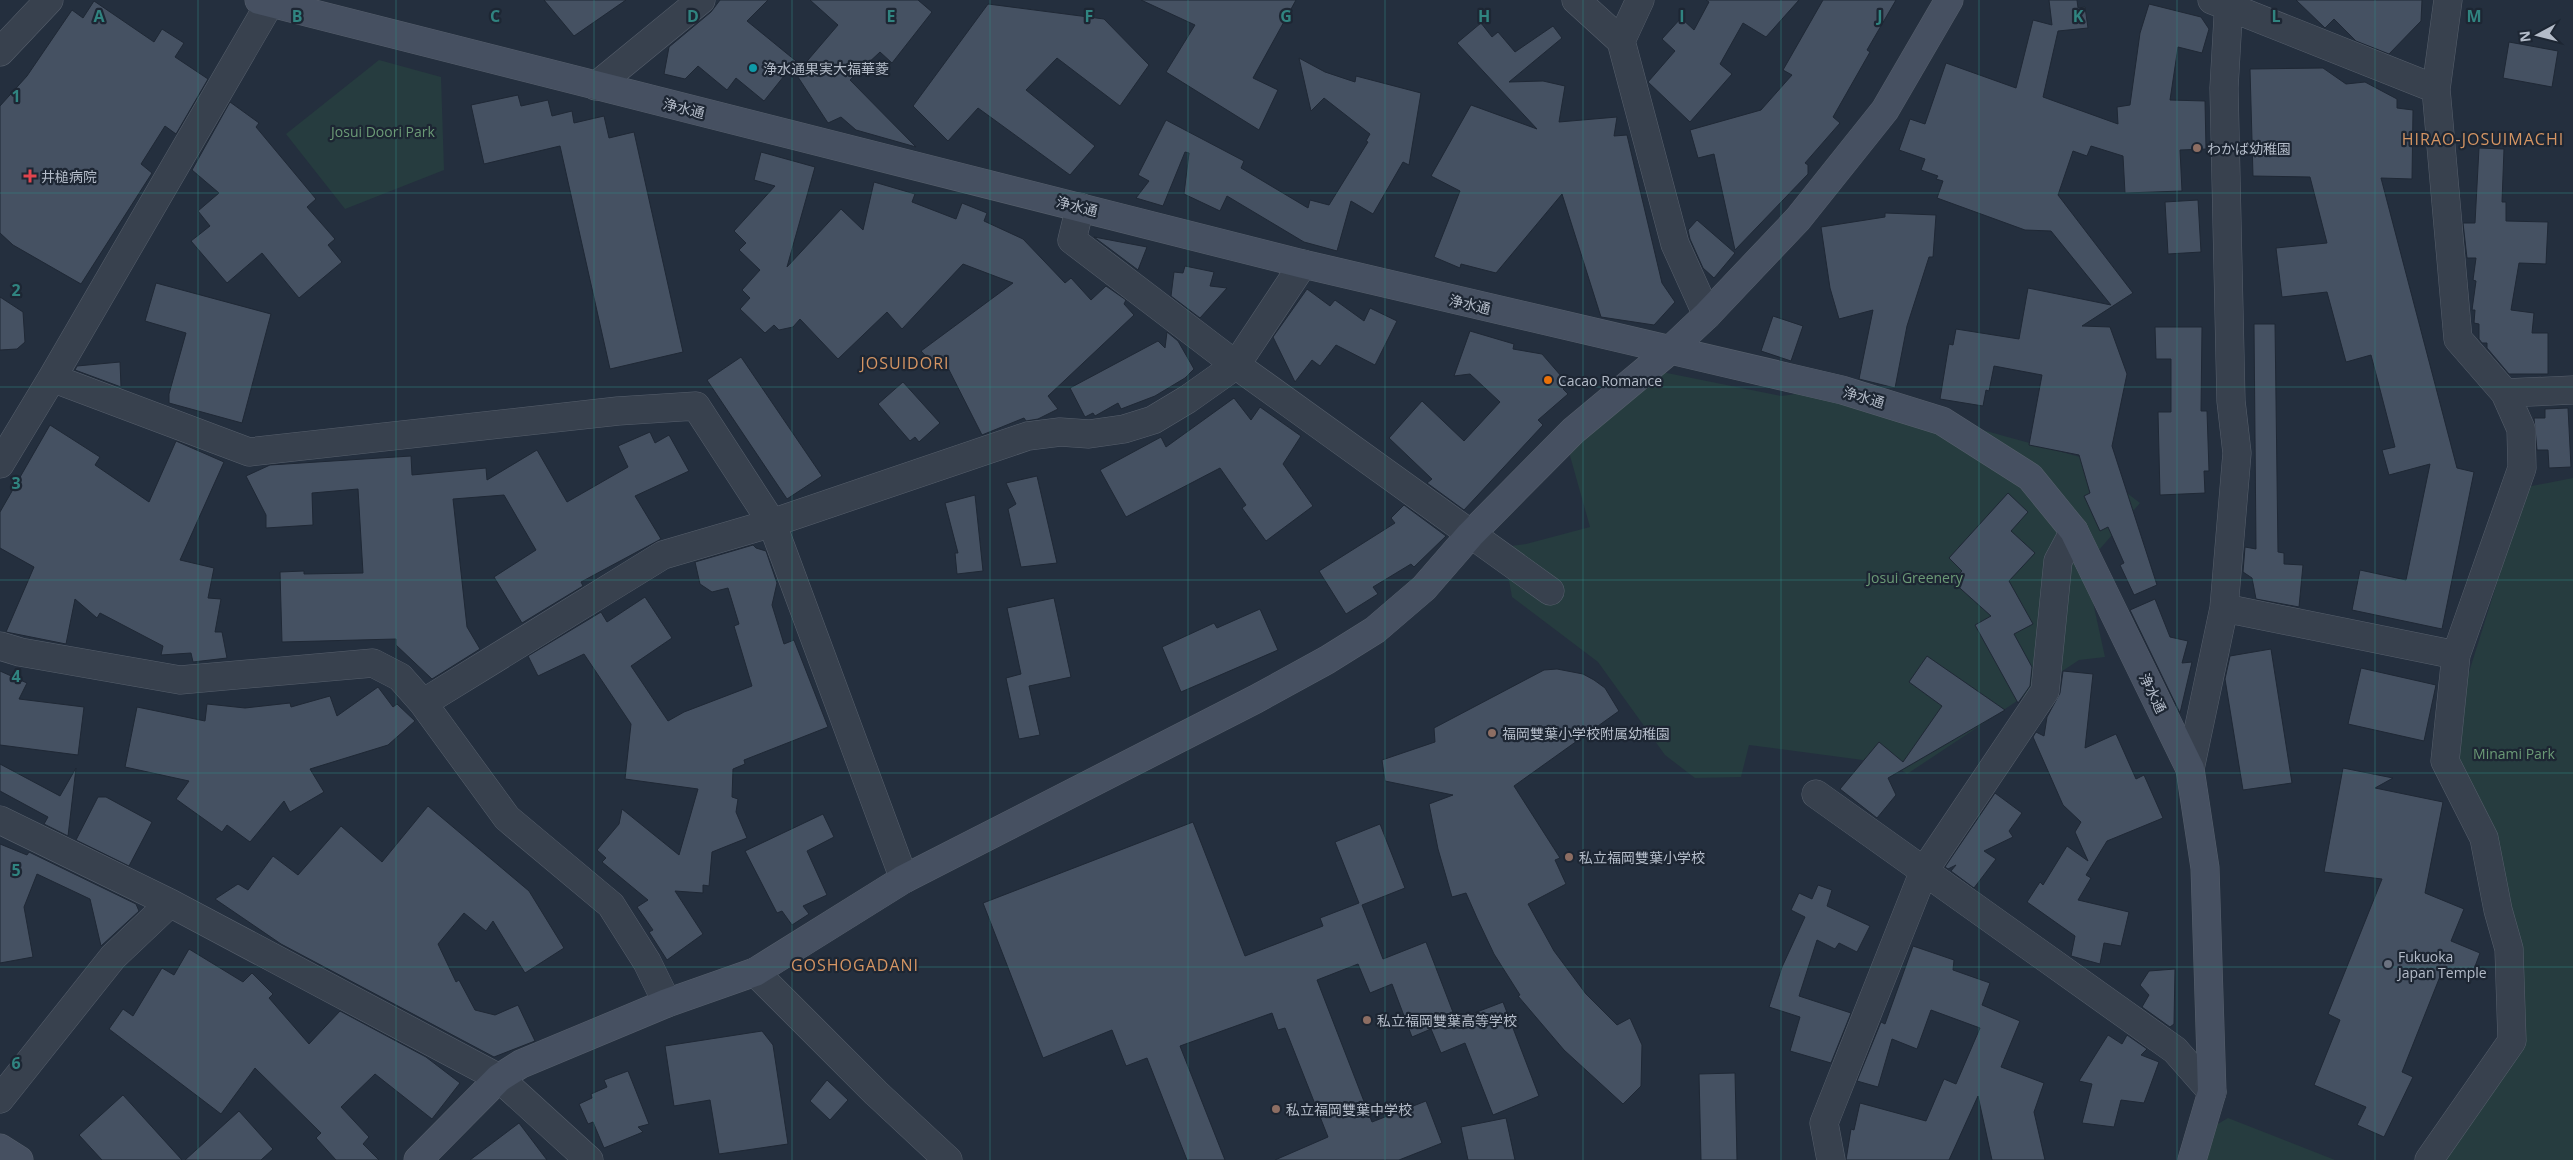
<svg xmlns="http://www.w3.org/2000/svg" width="2573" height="1160" font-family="'Open Sans','Noto Sans JP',sans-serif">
<rect width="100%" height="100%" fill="#242f3e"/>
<path fill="#263c3f" d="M379 60 441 77 444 170 345 209 286 134Z
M1662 372 1781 396 1834 389 2080 457 2140 503 2085 566 2105 657 2079 660 1907 774 1893 764 1749 745 1741 777 1695 778 1665 755 1598 662 1512 597 1503 547 1526 544 1590 527 1567 445Z
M2573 478V1160H2436L2520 1045 2454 757 2465 685 2527 487Z
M2228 1118 2335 1160H2205L2216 1125Z"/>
<path fill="#455162" stroke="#1f2835" d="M544 0H626L574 36Z
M720 0H768L747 21 796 61 764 101 736 78 727 90 698 66 685 79 664 74 669 47 711 12Z
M810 0H918L932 12 892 63 880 52 850 80 916 147 856 130 841 117 828 123 796 74 838 25Z
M1141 0H1296L1253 78 1278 90 1259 130 1166 72 1195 25Z
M1706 0H1799L1766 37 1743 23 1720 64 1732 74 1690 122 1648 82 1675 51 1662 39 1681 18 1694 30 1709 2Z
M1823 0H1896L1867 50 1870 52 1833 117 1840 123 1805 163 1808 165V174L1735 250 1714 154 1698 158 1690 130 1761 110 1792 75 1783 70Z
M2049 0H2077L2078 8 2085 7 2088 28 2058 31 2043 97 2118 124 2117 107 2130 105 2140 33 2149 4 2201 17 2209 29 2202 53 2178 47 2170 100 2205 101 2206 149 2180 150 2182 191 2125 193 2123 156 2091 146 2087 156 2073 151 2058 195 2133 293 2082 326 2110 327 2127 374 2112 446 2157 585 2134 595 2120 565 2124 563 2108 527 2100 531 2084 496 2090 493 2079 455 2029 445 2042 375 1994 366 1989 391 1986 390 1983 406 1940 399 1949 344 1953 345 1956 329 2019 339 2028 288 2111 305 2051 231 2025 230 1937 198 1943 181 1936 179 1938 176 1921 170 1925 159 1899 150 1910 119 1925 124 1946 63 2016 88 2033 20 2052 25Z
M2296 0H2422L2421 21 2389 54 2356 41 2334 19 2325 28Z
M94 1 154 42 162 29 184 43 175 57 208 79 176 134 165 126 141 164 152 173 81 284 13 245 0 233V106L27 76 72 10 83 18Z
M988 4 1104 19 1149 65 1120 106 1057 58 1026 90 1095 146 1070 175 978 108 948 141 913 106Z
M1481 23 1492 37 1498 32 1515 52 1553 26 1562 38 1509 82 1543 81 1565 86 1559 122 1617 117 1614 136 1627 135 1662 283 1675 302 1654 325 1601 317 1562 194 1496 273 1461 264 1460 268 1434 257 1460 191 1431 176 1471 105 1537 129 1457 43Z
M2509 42 2558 51 2552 87 2503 78Z
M1299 58 1325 72 1355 82 1356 76 1421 93 1409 165 1403 162 1373 214 1351 201 1337 251 1304 242 1227 196 1220 211 1184 194 1189 153 1185 152 1163 206 1136 198 1149 181 1138 175 1166 120 1244 161 1241 168 1308 208 1310 200 1329 205 1368 142 1366 141 1370 134 1324 98 1311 111Z
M2323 68 2346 84 2365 82 2397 99V108L2413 110 2412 179 2381 178 2457 468 2474 472 2442 629 2352 610 2360 570 2406 580 2430 464 2389 475 2382 450 2395 447 2371 355 2346 362 2327 292 2282 297 2276 248 2327 243 2310 177 2253 176 2250 69Z
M518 95 521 106 548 100 552 116 572 111 574 123 604 116 609 138 634 132 683 352 610 369 560 146 484 164 471 105Z
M230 102 259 123 256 127 316 199 307 207 335 239 328 245 342 262 299 298 262 253 227 283 191 241 210 226 198 211 219 193 192 170Z
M2479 148 2504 149 2502 202H2506V221L2548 222 2546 264 2519 263 2511 310 2534 313 2532 333H2548V374H2509L2487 348V343H2482L2479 339V324L2474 323 2475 310H2472L2476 281 2473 280 2476 258H2467L2463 223H2475Z
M761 152 815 167 787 267 841 209 863 230 874 182 915 194 912 202 956 219 962 203 987 213 984 221 1023 239 1065 283 1071 278 1091 300 1106 286 1126 300 1124 304 1134 315 1048 396 1058 409 1038 419 1026 421 1024 418 982 435 944 360 935 366 921 351 1013 283 963 264 902 329 887 312 838 359 800 319 793 327 779 330 774 325 765 333 740 309 750 298 742 290 760 270 739 250 746 243 734 231 775 186 754 180Z
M2198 200 2201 252 2168 254 2165 202Z
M1885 213 1936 215 1933 257H1929L1907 326 1895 388 1859 379 1873 310 1839 319 1830 288 1821 227 1885 217Z
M1697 220 1735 253 1714 278 1703 268 1690 239 1688 230Z
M1094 237 1147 247 1138 270Z
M1185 266 1214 272 1210 286 1227 288 1200 318 1171 296 1174 272 1183 273Z
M156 283 271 314 242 423 169 403V394L186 333 145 321Z
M1307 289 1330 306 1335 300 1364 321 1370 308 1397 321 1375 365 1336 345 1320 366 1312 360 1295 382 1273 337Z
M0 297 23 312 25 342 17 349 0 350Z
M1773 316 1803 326 1791 361 1761 351Z
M2254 324H2275L2278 552 2284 553V564L2303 565 2299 607 2256 599 2252 578 2243 572 2245 547 2256 549Z
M2155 327H2202L2201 411H2207L2209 471H2204L2205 493 2160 495 2158 412H2171V359H2156Z
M1470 331 1514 344 1513 349 1542 354 1568 384 1563 389 1568 394 1538 420 1543 425 1464 510 1427 483 1432 479 1389 438 1422 401 1464 441 1500 402 1470 374 1454 376Z
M1167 332 1178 341 1194 369 1185 378 1155 396 1121 409 1118 403 1095 416 1093 413 1085 417 1070 388 1158 341 1165 348Z
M741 357 822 476 787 499 707 380Z
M120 362 121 387 75 370 77 366Z
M903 382 940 423 919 442 915 437 910 441 878 404Z
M1234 398 1251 420 1260 407 1301 436 1283 464 1313 506 1266 541 1242 508 1246 505 1220 468 1126 517 1100 470 1161 437 1166 447Z
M2568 408 2571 467 2549 468 2548 450H2537L2534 418H2545V409Z
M50 425 100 457 95 465 149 502 176 441 224 462 180 560 214 568 208 598 221 599 215 632H222L227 658 193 662 191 653 161 655 163 646 100 613 97 618 75 599 66 644 6 632 34 567 0 548V512Z
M650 432 655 443 669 435 689 471 635 496 661 539 581 582 583 586 522 623 494 577 536 550 504 495 453 499 467 627 480 649 432 679 396 645V639L282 642 280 572 304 571V574L363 573 358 489 312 493 313 525 266 528V515L246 476 270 465 411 456 412 475 486 468 487 480 537 450 567 502 628 467 618 446Z
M1037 476 1057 563 1021 567 1008 509 1016 504 1006 483Z
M2008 493 2028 512 2011 531 2035 553 2009 581 2033 624 2014 634 2032 667 2030 686 2018 703 1975 625 1991 616 1952 581 1962 571 1949 558Z
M975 495 983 571 957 574 955 553H958L945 503Z
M1404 505 1446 536 1414 567 1411 564 1373 587 1378 594 1346 614 1319 571 1395 523 1391 518Z
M753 545 756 548 766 551 777 583 772 605 784 644 794 640 828 727 744 760 745 764 733 769 732 797 738 799 736 812 747 838 712 852 709 886 703 885V893L675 891 703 934 667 960 649 932 653 930 637 907 648 900 602 862 606 858 597 850 619 824 622 809 679 855 698 789 625 779 631 724 584 654 538 676 528 656 601 612 607 622 645 597 672 638 631 666 668 721 684 712 752 686 734 626 739 624 728 588 712 592 700 584 695 562Z
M1054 598 1071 677 1029 686 1040 735 1019 739 1006 678 1021 674 1007 608Z
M2155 599 2170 637 2188 641 2182 663 2192 662 2180 713 2130 610Z
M1260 609 1278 650 1181 692 1162 647 1214 623 1217 628Z
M2271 649 2292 783 2243 790 2225 679 2230 656Z
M1927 656 2005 710 1888 778 1896 795 1877 818 1840 789 1879 742 1903 762 1942 706 1909 682Z
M2361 668 2436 685 2424 741 2348 724Z
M1557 669 1583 674 1594 680 1605 688 1619 711 1514 786 1560 858 1555 860 1566 884 1528 904 1554 951 1586 994 1617 1025 1630 1018 1642 1045 1641 1086 1623 1104 1564 1050 1518 996 1520 995 1494 954 1477 918 1466 893 1452 897 1438 849 1429 804 1453 795 1385 781 1382 760 1435 742 1434 728 1544 670Z
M0 671 27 683 19 699 84 707 78 755 0 745Z
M2063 671 2093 674 2085 748 2116 734 2136 779 2144 775 2163 818 2107 841 2086 875 2091 878 2078 900 2129 912 2121 946 2104 943 2100 964 2071 956 2075 936 2027 902 2040 882 2043 885 2067 846 2088 861 2075 832 2081 822 2063 805 2033 737 2036 732 2044 736 2047 717 2060 693Z
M378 687 393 707 397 704 415 721 388 745 310 769 324 792 290 812 284 801 250 842 227 825 222 832 176 799 189 781 125 767 137 707 205 721 207 704 245 708 290 703 291 707 330 696 337 716Z
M0 764 60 796 76 768 68 836 44 824 48 817 0 791Z
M2343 768 2393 778 2375 788 2443 802 2425 893 2464 909 2451 941 2480 953 2470 980 2443 969 2402 1072 2413 1077 2384 1137 2357 1125 2366 1107 2314 1085 2340 1020 2328 1014 2382 879 2324 872Z
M1995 793 2022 813 2009 831 2013 837 1984 851 1996 859 1974 888 1951 871 1956 865 1948 869 1945 867Z
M98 797H106L152 822 129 866 76 840Z
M428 806 529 891 564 948 525 973 493 921 486 931 464 913 438 944 456 982 459 980 475 1010 495 1015 518 1005 535 1041 494 1057 281 944 215 899 238 884 248 890 273 856 298 875 341 826 382 862Z
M823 814 834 837 807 851 827 895 803 906 809 914 792 925 782 911 777 913 745 851Z
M1193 822 1245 956 1323 926 1320 918 1359 903 1335 842 1380 824 1405 888 1362 905 1383 959 1426 942 1456 1020 1503 1002 1539 1096 1493 1115 1465 1043 1441 1053 1431 1029 1412 1037 1392 984 1370 993 1358 964 1317 980 1372 1122 1426 1101 1442 1143 1399 1160H1275L1328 1137 1285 1028 1278 1030 1272 1013 1180 1046 1225 1160H1187L1147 1058 1126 1066 1112 1030 1043 1058 983 903Z
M0 844 27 855 29 852 136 904 139 911 101 946 90 899 37 874 24 907 33 957 0 963Z
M1818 885 1832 890 1827 906 1870 926 1857 952 1839 943 1835 949 1817 940 1799 996 1851 1013 1831 1063 1790 1051 1800 1017 1769 1007 1782 967 1805 917 1791 910 1799 893 1812 899Z
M1913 946 1954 960 1953 970 1990 983 1982 1005 2020 1021 2001 1067 2044 1083 2034 1112 2045 1160H1992L1978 1096 1949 1160H1846L1851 1129 1854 1130 1860 1103 1926 1121 1944 1079 1956 1084 1980 1028 1931 1010 1917 1049 1892 1039 1878 1087 1857 1081 1881 1022 1885 1024Z
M189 949 243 982 252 973 273 994 269 998 309 1044 340 1011 426 1057 460 1083 432 1119 375 1074 341 1107 369 1137 363 1144 379 1160H336L316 1138 321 1133 255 1068 221 1114 109 1029 123 1009 133 1016 162 968 174 975Z
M2175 969 2174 1024 2170 1027 2142 1007 2149 995 2140 985 2149 971Z
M762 1031 773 1045 788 1144 719 1154 710 1100 674 1106 665 1046Z
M2108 1035 2122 1044 2127 1035 2147 1049 2141 1055 2159 1062 2144 1103 2121 1100 2114 1127 2082 1123 2092 1084 2079 1081Z
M628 1071 649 1124 638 1127 643 1132 604 1148 593 1122 588 1124 579 1104 592 1098 591 1094 607 1087 604 1080Z
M1735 1073 1737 1160H1701L1699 1074Z
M827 1080 848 1100 830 1120 810 1101Z
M123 1095 182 1160H102L79 1135Z
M239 1111 273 1149 261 1160H185Z
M1506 1118 1515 1160H1468L1461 1127Z
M519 1123 547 1160H470Z"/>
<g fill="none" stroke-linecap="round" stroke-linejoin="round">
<g stroke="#565f6c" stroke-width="29">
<path id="street" d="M1576 0 1621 41 1675 244 1707 315
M2212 0 2436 89
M270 3 52 378 249 452 618 411 696 406 772 523 904 879
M1621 41 1640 0
M0 52 49 0
M596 86 701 0
M1080 207 1072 240 1236 365 1550 591
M2505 393 2573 390
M0 464 52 378
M2224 608 2456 655 2522 468 2521 429 2505 393 2458 339 2436 89 2448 0
M0 646 20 652 180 680 373 663 400 677 423 703 507 818 611 905 647 962 667 1003
M423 703 663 555 772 523 1028 436 1060 432 1089 434 1124 429 1153 420 1188 399 1236 365 1303 264
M2190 769 2224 608 2237 453 2231 401 2224 88 2229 0
M1816 794 2175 1050 2212 1092
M0 820 170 903 499 1078 589 1160
M755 972 876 1093 948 1160
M0 1099 113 957 170 903
M1831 1160 1824 1123 1924 871 2045 691 2058 561 2074 531
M2429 1160 2512 1041 2509 949 2498 910 2484 838 2445 761 2456 655"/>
</g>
<g stroke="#565f6c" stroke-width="29">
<path id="secondary" d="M259 0 1303 264 1842 390 1942 421 2030 477 2074 531 2190 769 2205 868 2212 1092 2192 1160
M0 1148 19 1160
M418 1160 499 1078 521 1064 667 1003 755 972 904 879 1256 699 1327 660 1375 630 1424 588 1470 535 1573 431 1669 351 1707 315 1798 219 1885 110 1949 0"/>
</g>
<use href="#street" stroke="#38414e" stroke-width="28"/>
<use href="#secondary" stroke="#465061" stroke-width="28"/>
</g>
<path fill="none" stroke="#308480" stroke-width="1" stroke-opacity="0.55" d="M198 0V1160M396 0V1160M594 0V1160M792 0V1160M990 0V1160M1188 0V1160M1385 0V1160M1583 0V1160M1781 0V1160M1979 0V1160M2177 0V1160M2375 0V1160M0 193H2573M0 387H2573M0 580H2573M0 773H2573M0 967H2573"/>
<circle fill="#0f9aa8" stroke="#1d2633" stroke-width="2" cx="753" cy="68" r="5"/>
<g fill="#8d6e63" stroke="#1d2633" stroke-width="2">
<circle cx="2197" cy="148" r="5"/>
<circle cx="1492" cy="733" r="5"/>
<circle cx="1569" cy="857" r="5"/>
<circle cx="1367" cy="1020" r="5"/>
<circle cx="1276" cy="1109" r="5"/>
</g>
<path fill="#e0444e" stroke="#1d2633" stroke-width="2" d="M27.5 168.5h5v5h5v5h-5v5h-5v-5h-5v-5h5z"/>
<circle fill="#e8710a" stroke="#1d2633" stroke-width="2" cx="1548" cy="380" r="5"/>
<circle fill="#6b7280" stroke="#1d2633" stroke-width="2" cx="2388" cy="964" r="5"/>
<g text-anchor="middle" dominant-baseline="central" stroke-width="4.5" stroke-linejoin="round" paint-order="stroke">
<g font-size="14" fill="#b4bcc9" stroke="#1d2633" text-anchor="start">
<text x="763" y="68">浄水通果実大福華菱</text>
<text x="2207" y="148">わかば幼稚園</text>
<text x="41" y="176">井槌病院</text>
<text x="1558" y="380">Cacao Romance</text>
<text x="1502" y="733">福岡雙葉小学校附属幼稚園</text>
<text x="1579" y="857">私立福岡雙葉小学校</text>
<text x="2398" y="956">Fukuoka<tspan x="2398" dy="16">Japan Temple</tspan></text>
<text x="1377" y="1020">私立福岡雙葉高等学校</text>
<text x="1286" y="1109">私立福岡雙葉中学校</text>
</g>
<g font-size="14" fill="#b4bcc9" stroke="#1d2633">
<text transform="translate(684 108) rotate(14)">浄水通</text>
<text transform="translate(1077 206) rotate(14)">浄水通</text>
<text transform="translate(1470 304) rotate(13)">浄水通</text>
<text transform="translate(1864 397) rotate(16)">浄水通</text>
<text transform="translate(2153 693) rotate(64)">浄水通</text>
</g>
<g font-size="14" fill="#6b9a76" stroke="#1d2633">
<text x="383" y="131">Josui Doori Park</text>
<text x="1915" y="577">Josui Greenery</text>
<text x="2514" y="753">Minami Park</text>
</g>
<g font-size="16" letter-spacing="1" fill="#d59563" stroke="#1d2633">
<text x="2483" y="139">HIRAO-JOSUIMACHI</text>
<text x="905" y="363">JOSUIDORI</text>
<text x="855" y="965">GOSHOGADANI</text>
</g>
</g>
<g font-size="16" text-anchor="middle" font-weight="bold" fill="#308480" stroke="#1d2633" stroke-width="4.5" stroke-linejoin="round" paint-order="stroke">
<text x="99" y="22">A</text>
<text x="297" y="22">B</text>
<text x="495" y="22">C</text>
<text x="693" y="22">D</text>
<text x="891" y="22">E</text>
<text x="1089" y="22">F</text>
<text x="1286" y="22">G</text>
<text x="1484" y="22">H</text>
<text x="1682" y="22">I</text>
<text x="1880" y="22">J</text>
<text x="2078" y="22">K</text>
<text x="2276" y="22">L</text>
<text x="2474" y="22">M</text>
<text x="16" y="102">1</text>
<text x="16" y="296">2</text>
<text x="16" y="489">3</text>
<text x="16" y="682">4</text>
<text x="16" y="876">5</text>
<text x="16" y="1069">6</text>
</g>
<g transform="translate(2538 35) rotate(263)" stroke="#1d2633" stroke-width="4" paint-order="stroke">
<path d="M0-4L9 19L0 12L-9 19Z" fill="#b4bcc9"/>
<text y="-8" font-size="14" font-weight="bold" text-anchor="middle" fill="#b4bcc9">N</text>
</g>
</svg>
